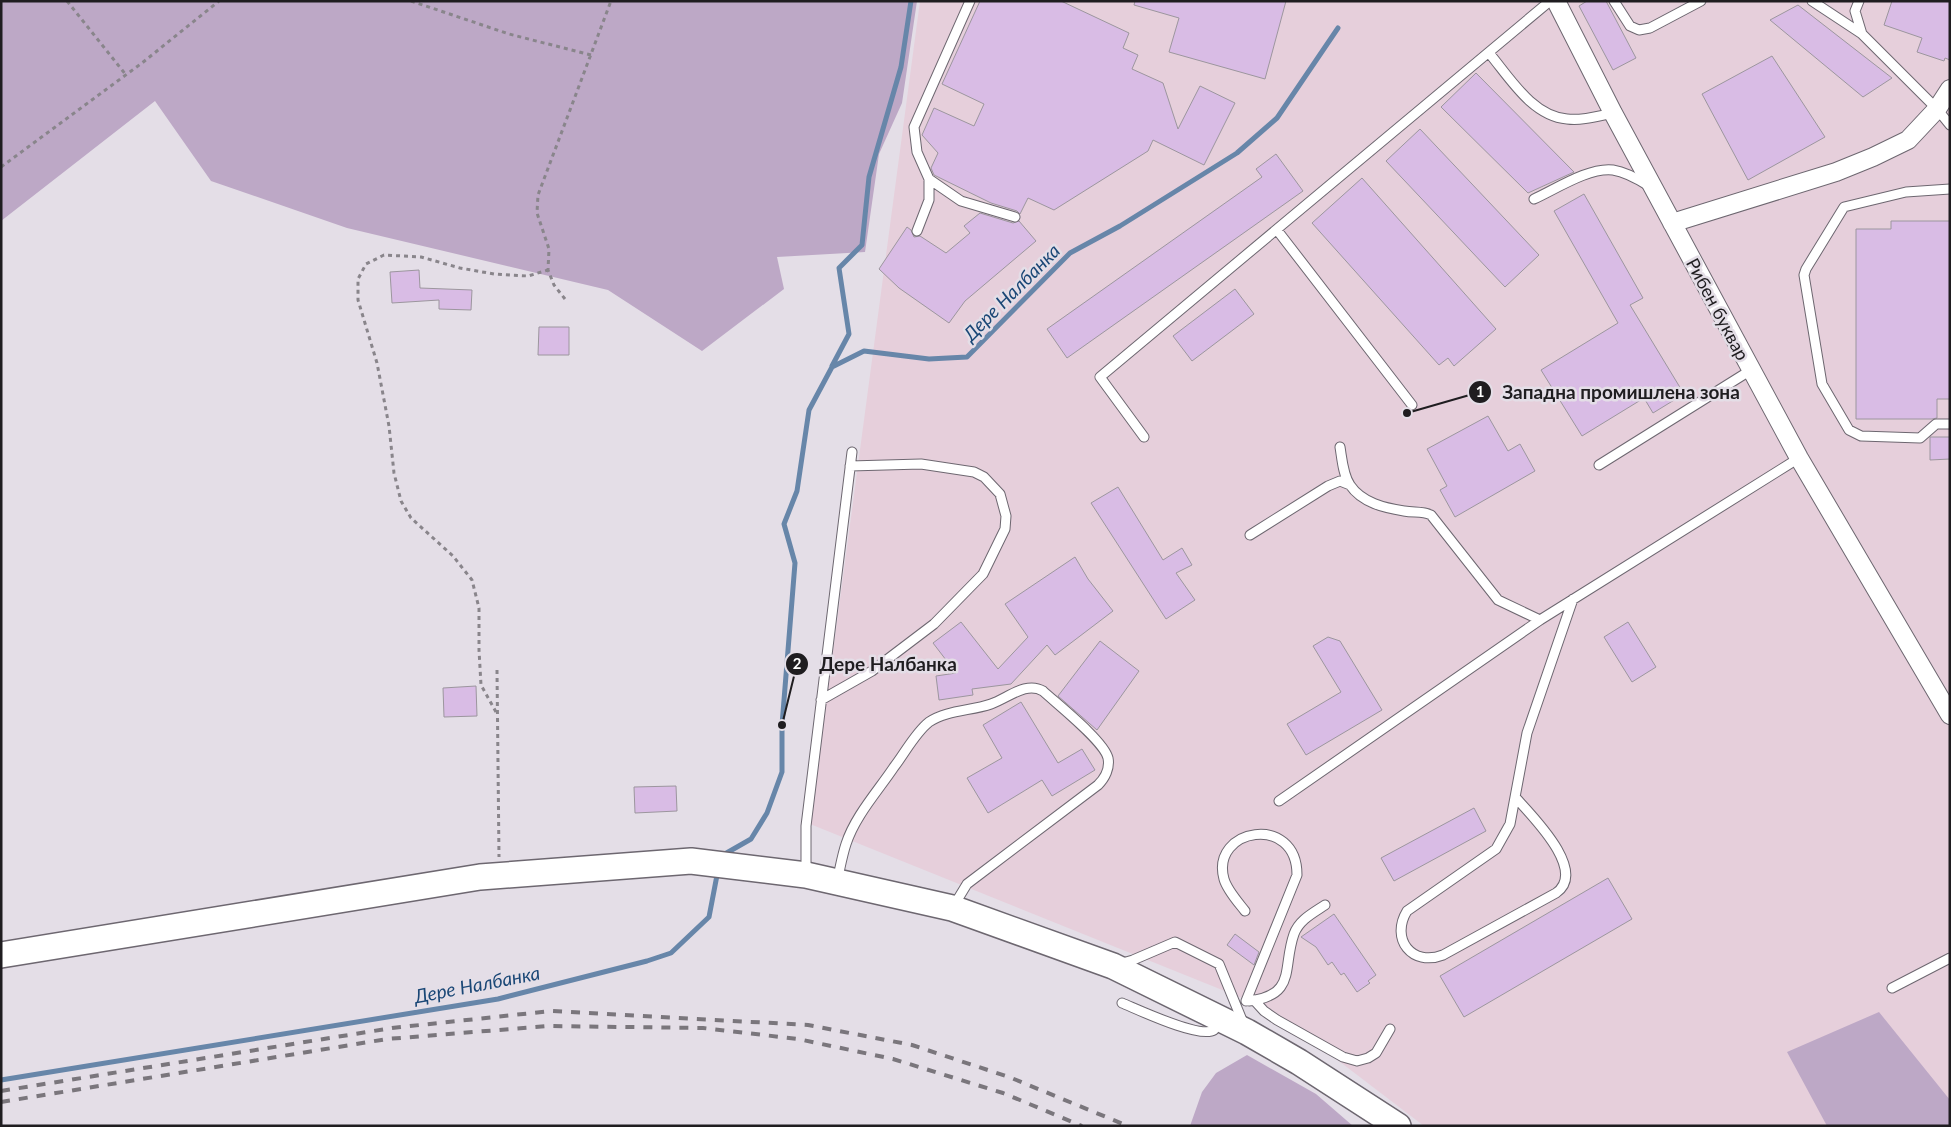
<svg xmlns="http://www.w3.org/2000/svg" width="1951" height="1127" font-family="Lato,sans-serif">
<rect width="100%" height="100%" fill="#e4dee7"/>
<path fill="#e6cfdb" d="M920 1H1950V1126H1424L1272 1010 810 824Z"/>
<path fill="#bda8c6" d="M1 1H917L902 103 879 154 865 252 777 257 784 289 702 351 608 290 347 228 211 181 155 101 1 221Z
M1879 1012 1950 1100V1126H1827L1787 1052Z
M1247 1055 1316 1094 1353 1126H1190L1202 1092 1216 1073Z"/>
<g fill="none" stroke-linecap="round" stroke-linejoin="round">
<path stroke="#6786a9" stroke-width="5" d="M832 366 849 334 839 268 862 245 869 177 901 67 911 1
M723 855 751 839 767 813 782 772V725L795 563 784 524 797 491 809 410 832 367 864 351 929 359 967 357 1070 253 1120 226 1237 153 1277 118 1338 28
M1 1080 498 999 647 961 671 953 709 917 718 870"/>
</g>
<path fill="#d9bce5" stroke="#9c969e" d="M980 1H1061L1129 33 1123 48 1138 55 1132 69 1163 83 1178 129 1200 86 1235 103 1204 165 1153 140 1148 151 1054 210 1028 198 1020 214 1017 211 991 203 934 175 931 168 938 153 922 135 934 108 974 126 984 104 942 84Z
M1135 1H1286L1265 79 1169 52 1179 18 1134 5Z
M1587 1H1606L1636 58 1613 70 1579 6Z
M1892 1H1950V60L1945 58 1944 61 1917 52 1922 38 1884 25Z
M1798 5 1892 78 1863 97 1770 20Z
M1772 56 1825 137 1748 180 1702 94Z
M1476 73 1574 172 1528 193 1441 107Z
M1420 129 1539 255 1505 287 1386 161Z
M1276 154 1303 191 1067 358 1047 329 1262 177 1256 169Z
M1362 178 1496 329 1454 366 1448 358 1439 365 1312 223Z
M1584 194 1643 298 1630 305 1684 394 1653 413 1644 398 1582 436 1541 370 1618 323 1554 211Z
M980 213 1013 223 1019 221 1036 241 965 301 949 323 899 288 879 269 907 227 911 230 914 237 920 236 946 253 970 233 964 226Z
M1891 221H1950V399H1937V418L1932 419H1856V229H1891Z
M419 270 420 288 472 290 471 310 439 309V300L392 303 390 272Z
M1235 289 1254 314 1192 361 1173 336Z
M539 327H569V355H538Z
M1488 416 1508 451 1520 444 1535 471 1455 517 1440 490 1447 486 1427 449Z
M1930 437H1950V459L1930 460Z
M1118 487 1163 560 1182 548 1192 565 1176 573 1195 600 1166 619 1091 503Z
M1075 557 1088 579 1113 611 1055 655 1047 645 1011 684 972 689 973 695 939 700 936 676 956 673 933 643 961 622 998 669 1028 637 1005 604Z
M1628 622 1656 667 1632 682 1604 637Z
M1328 637 1340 641 1382 710 1306 755 1287 724 1341 692 1313 646Z
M1100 641 1139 671 1097 730 1058 696Z
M476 686 477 716 444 717 443 688Z
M1021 702 1058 763 1082 749 1095 770 1052 796 1042 780 988 813 967 778 1002 758 983 725Z
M676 786 677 811 635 813 634 787Z
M1474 808 1486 831 1394 881 1381 858Z
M1608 878 1632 919 1464 1017 1440 976Z
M1334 914 1376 975 1368 981 1370 983 1357 992 1344 973 1341 975 1332 962 1328 965 1316 947 1301 937Z
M1235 934 1259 952 1254 965 1227 945Z"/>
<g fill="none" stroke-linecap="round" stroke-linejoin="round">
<g stroke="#6d6770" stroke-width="11">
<path id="lane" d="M1614 1 1630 26 1639 30 1650 28 1701 1
M1812 1 1862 34
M1859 1 1855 11 1862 34 1937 109 1950 125
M1489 53C1510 78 1532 116 1567 119 1582 121 1598 116 1613 113
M929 179 961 201 1015 217
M1950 189 1906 192 1844 207 1806 269 1804 275 1822 384 1849 430 1861 436 1920 438 1936 424H1950
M1534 199C1556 189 1589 167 1613 170 1626 172 1638 179 1649 186
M1277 230 1412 405
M917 231 929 200V179L917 152 914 127 970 1
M1144 437 1100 377 1550 1
M1340 447C1342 459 1343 475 1350 485 1362 503 1385 508 1404 511 1414 513 1422 511 1431 515L1498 600 1540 620
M1599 465 1751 370
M1250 535 1328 486 1340 481 1350 485
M821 700 872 671 934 624 983 574 1005 529 1006 516 1000 494 984 477 974 472 921 464 850 466
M1516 798C1532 816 1588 871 1556 893L1443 955C1412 967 1390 939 1407 911L1496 849 1510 824 1527 733 1573 599
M1279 801 1540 620 1799 458
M806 872V826L852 452
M837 881C840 869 842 856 846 844 855 816 878 791 894 767 905 753 915 733 929 722 947 710 971 711 991 704 1008 698 1026 681 1043 691 1057 704 1104 741 1108 758 1110 768 1105 778 1098 785L967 884 953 907
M1245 911C1238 902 1227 890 1224 879 1210 828 1297 813 1297 875L1246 1001
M1119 964 1133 960 1175 942 1219 964 1244 1025
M1892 988 1950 958
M1254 1000 1264 1011 1277 1020 1343 1057 1357 1061 1368 1058 1376 1053 1390 1029
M1249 1001C1297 995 1282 968 1294 934 1299 920 1313 913 1325 905
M1122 1003C1139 1010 1200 1039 1214 1030L1220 1020"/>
</g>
<g stroke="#6d6770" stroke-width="20">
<path id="street" d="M1556 1 1613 113 1799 458 1950 715
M1672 223 1836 172 1873 157 1908 140 1937 109 1950 89"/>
</g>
<g stroke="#6d6770" stroke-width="28">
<path id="secondary" d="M1 955 480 877 691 861 806 875 952 908 1113 966 1247 1032 1299 1062 1398 1126"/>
</g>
<path stroke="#89858b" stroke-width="3" stroke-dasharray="4 4" stroke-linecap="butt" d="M67 1 126 75
M411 1 509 34 591 55
M1 167 142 63 219 1
M565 299 554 285 548 270 549 249 537 213 538 195 611 1
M497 670 499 857
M496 712 481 685 479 650V608L472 580 453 556 411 518 401 501 394 473 389 426 377 363 358 300V279L366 264 384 255 421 257 460 268 494 274 528 276 548 270"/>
<use href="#lane" stroke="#fff" stroke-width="9"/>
<use href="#street" stroke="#fff" stroke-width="18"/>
<use href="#secondary" stroke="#fff" stroke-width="25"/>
<path stroke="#7a767c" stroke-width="4" stroke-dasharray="9 9" stroke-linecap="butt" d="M1 1091 392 1028 551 1011 808 1025 912 1045 1009 1077 1128 1126
M1 1102 387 1039 548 1026 703 1028 798 1039 893 1059 1003 1093 1082 1126"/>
</g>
<g text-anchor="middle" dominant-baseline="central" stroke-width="5" stroke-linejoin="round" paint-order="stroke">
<g font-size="18" fill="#1f1d20" stroke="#e4dee7">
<text transform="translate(1718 309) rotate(62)">Рибен буквар</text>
</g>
<g font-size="19" font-style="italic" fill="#1a4776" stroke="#e4dee7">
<text transform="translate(1011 292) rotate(-45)">Дере Налбанка</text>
<text transform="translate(477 984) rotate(-11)">Дере Налбанка</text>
</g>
</g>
<path fill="none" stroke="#1f1d20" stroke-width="2" d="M1407 413L1480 392M782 725L797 664"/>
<g fill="#1f1d20" stroke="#e4dee7" stroke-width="2">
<circle cx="1407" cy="413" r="5"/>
<circle cx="782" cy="725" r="5"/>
<circle cx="1480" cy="392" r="12"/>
<circle cx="797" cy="664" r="12"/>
</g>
<g font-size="15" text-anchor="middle" font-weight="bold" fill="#fff">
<text x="1480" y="397">1</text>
<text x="797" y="669">2</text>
</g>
<g font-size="19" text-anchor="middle" font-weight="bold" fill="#1f1d20" stroke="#e4dee7" stroke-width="5" stroke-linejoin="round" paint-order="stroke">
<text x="1621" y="399">Западна промишлена зона</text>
<text x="888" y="671">Дере Налбанка</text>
</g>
<rect width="1951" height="1127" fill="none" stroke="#1f1d20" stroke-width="5"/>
</svg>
